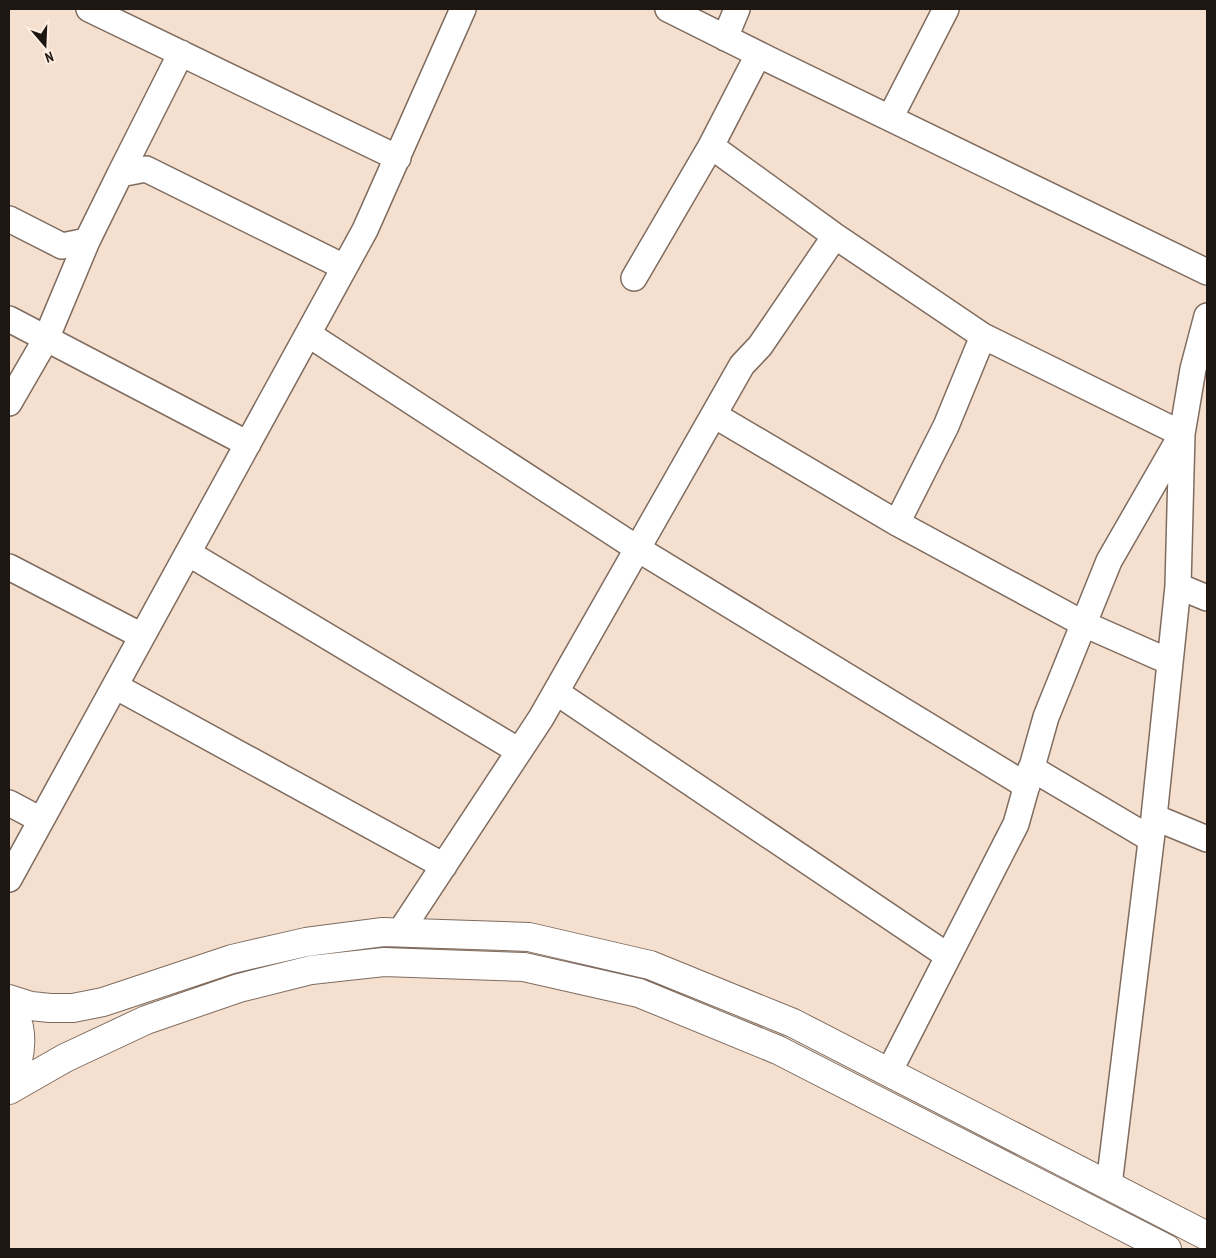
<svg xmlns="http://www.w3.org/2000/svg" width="1216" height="1258" font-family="'PT Sans Narrow',sans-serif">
<rect width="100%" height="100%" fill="#f5e0d0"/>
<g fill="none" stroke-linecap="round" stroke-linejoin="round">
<g stroke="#7f6c5f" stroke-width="28">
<path id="street" d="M89 9 398 158
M668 9 768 59 1207 272
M725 38 737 9
M890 118 946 9
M711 146 835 236 983 336 1182 434 1109 561 1046 717 1016 824 889 1072
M120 174 181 53
M9 219 62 246 87 241 120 174 146 169 344 267
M634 278 711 146 758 55
M9 319 248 444
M308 334 638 549 1027 786
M9 403 46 339 87 241
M714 415 897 523 1084 624 1170 662
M897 523 946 426 983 336
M188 553 519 751
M9 567 142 636
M1178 586 1207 598
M115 686 444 866
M556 692 948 956
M1031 768 1151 839
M9 803 41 820
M1154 817 1207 839
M9 879 365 230 463 9
M400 932 541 718 742 365 760 346 835 236
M1109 1185 1154 817 1178 586 1182 434 1193 369 1207 316"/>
</g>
<g stroke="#7f6c5f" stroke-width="30">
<path id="secondary" d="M9 999 31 1006 50 1008H73L103 1002 232 959 306 942 383 932 529 937 650 965 793 1023 1207 1236
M9 1005C12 1012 17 1019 19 1027 23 1048 18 1067 9 1086
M9 1090 65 1058 146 1020 239 988 311 970 384 962 524 967 639 993 778 1050 1167 1249"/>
</g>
<use href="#street" stroke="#fff" stroke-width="25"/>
<use href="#secondary" stroke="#fff" stroke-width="28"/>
</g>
<rect width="1216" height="1258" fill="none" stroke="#1e1711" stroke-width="20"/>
<g transform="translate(45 45) rotate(161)" stroke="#ffeee1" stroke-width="4" paint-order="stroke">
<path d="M0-4L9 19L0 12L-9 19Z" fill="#1e1711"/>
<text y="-8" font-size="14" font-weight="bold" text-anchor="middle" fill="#1e1711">N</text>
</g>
</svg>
